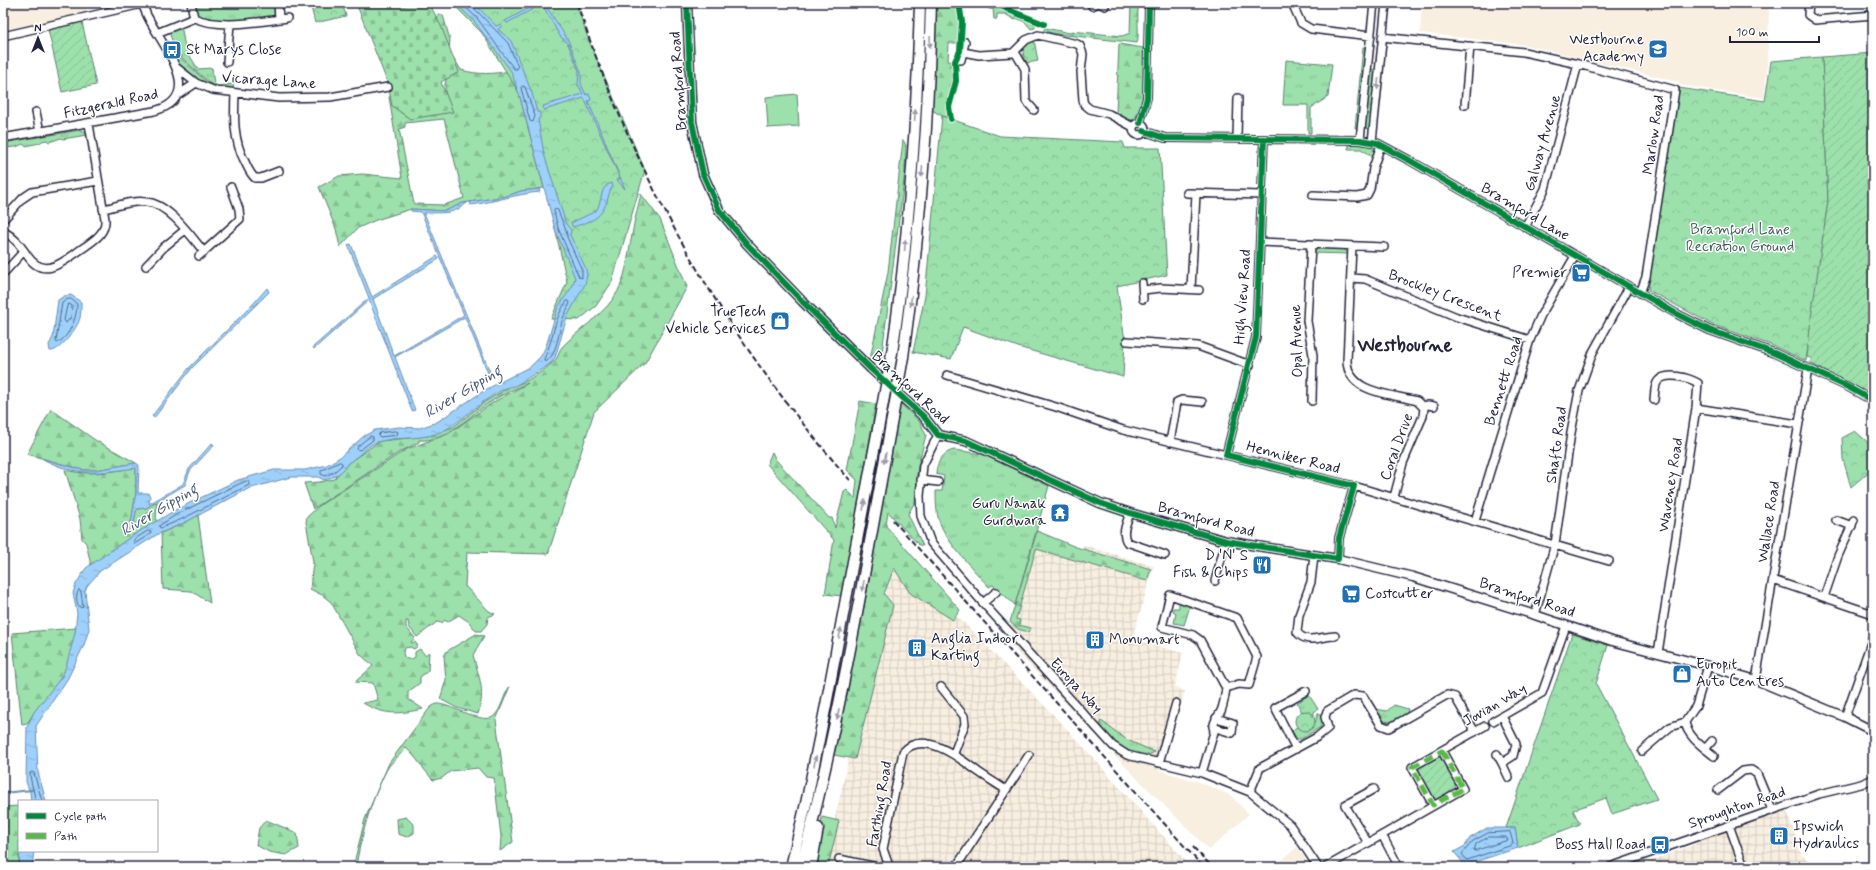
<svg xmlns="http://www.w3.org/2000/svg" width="1876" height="870" font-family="Mynerve,sans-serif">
<defs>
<pattern id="industrial-grid" width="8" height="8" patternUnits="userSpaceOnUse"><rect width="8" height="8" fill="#f8efe1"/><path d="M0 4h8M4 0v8" fill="none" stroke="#d4cdc2"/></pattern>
<pattern id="grass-tufts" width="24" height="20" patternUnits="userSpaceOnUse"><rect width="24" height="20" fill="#9ce0ab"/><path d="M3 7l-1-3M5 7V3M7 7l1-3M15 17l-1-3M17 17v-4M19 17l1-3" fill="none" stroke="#86c094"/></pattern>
<pattern id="forest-firs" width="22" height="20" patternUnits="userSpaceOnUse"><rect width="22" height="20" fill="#9ce0ab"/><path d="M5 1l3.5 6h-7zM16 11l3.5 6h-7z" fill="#86c094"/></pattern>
<pattern id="cemetery-stones" width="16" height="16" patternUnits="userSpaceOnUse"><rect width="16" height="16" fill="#9ce0ab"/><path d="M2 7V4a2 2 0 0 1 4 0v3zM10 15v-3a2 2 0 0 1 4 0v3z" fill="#86c094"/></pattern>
<pattern id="park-crowns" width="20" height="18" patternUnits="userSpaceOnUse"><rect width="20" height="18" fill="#9ce0ab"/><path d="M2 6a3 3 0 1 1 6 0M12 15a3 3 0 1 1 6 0" fill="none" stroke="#86c094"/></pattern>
<pattern id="garden-furrows" width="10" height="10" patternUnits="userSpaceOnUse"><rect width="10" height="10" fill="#9ce0ab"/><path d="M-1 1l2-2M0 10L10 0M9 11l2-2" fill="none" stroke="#86c094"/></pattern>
<pattern id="water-ripples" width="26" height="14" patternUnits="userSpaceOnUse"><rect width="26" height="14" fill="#9dd1fb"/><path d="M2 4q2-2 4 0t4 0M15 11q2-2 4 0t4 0" fill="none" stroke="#87b3d8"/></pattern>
</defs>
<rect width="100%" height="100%" fill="#fff"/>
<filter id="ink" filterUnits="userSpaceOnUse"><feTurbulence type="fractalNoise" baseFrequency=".025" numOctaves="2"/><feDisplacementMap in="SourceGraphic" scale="8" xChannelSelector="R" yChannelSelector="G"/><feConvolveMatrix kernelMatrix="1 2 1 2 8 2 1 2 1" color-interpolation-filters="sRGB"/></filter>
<g filter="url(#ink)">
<path fill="#f8efe1" d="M3 3H85L88 13 3 31Z
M1422 3H1769L1768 61 1764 98 1679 85V82L1525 45 1420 33Z
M1127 761 1199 782 1230 795 1249 814 1209 850 1123 764Z
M1297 847 1311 867H1274Z"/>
<path fill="url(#industrial-grid)" d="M1083 545 1154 566 1132 639 1183 653 1175 687 1185 691 1160 771 1127 761 1123 764 1006 640 1010 622 1018 629 1030 628 1019 625 1016 619 1036 549 1078 561Z
M895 552 1069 731 1191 867H824Z
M1780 807 1787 811 1802 855 1816 867H1635L1693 845 1729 825Z"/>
<path fill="url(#grass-tufts)" stroke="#5f8173" d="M194 3H275L276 11 273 17C248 22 223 21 199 16L196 13Z
M177 29 182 30 185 48 198 69 212 68 214 84 218 86 233 84 234 89 213 86 194 69 176 52 169 32Z
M1363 47 1368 48 1366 65 1363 70 1359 128H1355Z
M175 53 210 85 212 87C195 80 185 71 174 57Z
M1286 60 1332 64 1328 97 1311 108V133H1308V105H1283Z
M1373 69 1376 72 1371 129 1364 128 1370 70Z
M80 130 84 131 87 135 63 139 61 138 49 142 47 140 42 141 40 143 25 146 23 144 16 147 3 148V143Z
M1350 143H1361L1371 146 1375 152 1374 157 1361 149H1348Z
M1317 248H1344L1349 254 1313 253Z
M954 450 982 454 1049 486 1015 605 993 585 989 587C975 571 951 547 942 528 936 517 936 503 936 491H942L944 476 936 474C936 463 943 452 954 450Z
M1309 695 1318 709 1314 712V716L1309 712H1302L1297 703Z
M1394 705 1408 709 1407 713 1391 722 1383 721 1375 709 1387 711Z
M1318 713 1322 718 1321 727 1301 739H1297L1292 731 1295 728 1315 723Z
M1100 720 1127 740 1155 752 1146 756C1130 754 1102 739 1100 720Z"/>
<path fill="url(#forest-firs)" stroke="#5f8173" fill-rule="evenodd" d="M933 3H958L960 23 958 43H949L948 61 954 62V81L948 106 950 118 942 116 932 110Z
M983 3H994L1012 13 1035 23V28L1031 29 1025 22 1016 18 1015 20 1005 14H997V19H994L993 9H989L988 5H983Z
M1131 3H1139C1136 16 1140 34 1137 43L1057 34 1043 31 1045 28 1070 33 1071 31 1122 36 1130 33Z
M438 15H443L450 40 449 50 461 70C479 75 492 74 511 71L520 97 544 188 521 191 507 196 463 203 445 211 411 209 376 220 358 228 340 247 336 229 319 187 339 176 362 174 402 178 389 97 393 95 400 112 406 116 446 113 445 84 448 73 435 34ZM444 119 464 198 444 205 414 204 399 129 405 127V123Z
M1119 44 1143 48C1144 64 1147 111 1133 120L1127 119 1116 113Z
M903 140 906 145 905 172 881 361 870 359 888 272Z
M641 194 660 219 687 287 645 363 594 412 548 554 467 552 465 586 489 611 495 614 488 617 487 624 481 631H476L469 622 459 615 447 622 445 620 442 623 437 622 417 637 409 627 408 621H406V627L415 638 411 642 412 643 415 642 418 646 414 649 410 647 405 648 403 652 404 657 407 659H412L415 657V652L420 649 425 655 429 652 428 671 420 677V683L408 692V699L423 709C399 714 385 716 363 703L378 700 373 683 355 682 373 666 360 654 331 602 322 595 310 589 313 562 306 522 307 517 320 505 407 449 448 434 492 403 528 383C516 388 503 394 492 401 471 414 445 443 419 440V442L398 453 313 509 304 483 320 482 334 479 348 463 380 441 428 436 453 427 486 401 511 386C522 386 550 367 557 358 559 354 559 350 562 347 578 330 599 318 613 299 627 279 627 258 632 235 634 221 638 207 641 194Z
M860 401 876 404 842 596 825 594 834 540 767 464 772 452 776 460 829 518H832L835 528 844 492 847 490 855 498 857 480 847 470Z
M900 403 920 422 926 435 918 466 915 502 908 514 923 546 919 545 888 512 886 526 960 610 953 620 910 593 894 568 884 594 893 605 855 759 834 755 867 591Z
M51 409 95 440 136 463 96 470H83L27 454Z
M136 467V493L131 523H134L136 511 138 509 146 508 157 502 156 522 135 534 91 565 86 543 82 539 80 519 65 470C89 476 112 472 136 467Z
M198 515 210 603 191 591 163 589 161 533 184 523Z
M1037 531 1076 547 1151 569 1147 581 1036 549 1016 619 1020 620 1019 625 1031 628 1028 632 1018 629 1010 622Z
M76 628C74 643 70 662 62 676 51 693 37 706 27 724L22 725 12 633Z
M476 634 484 636 473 655C479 678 486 690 478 714L457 708 440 699 446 680 444 656 447 651Z
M510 686 496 720 513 842 500 851 501 836 494 778 486 777 478 768 451 771 442 778 433 780C422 768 418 759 406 748 401 754 394 760 389 766 374 790 360 839 356 867H353L365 819 389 763 429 709C431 707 433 705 437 704 449 703 484 726 494 716 502 709 503 695 510 686Z
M19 806V867H3V807Z
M406 817 414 825V833L407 837 398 834 397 819Z
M822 817 839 821 828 867H815L816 850Z
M266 820 297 833 299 848 286 855 269 852 256 845 259 828Z"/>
<path fill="url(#cemetery-stones)" stroke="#5f8173" d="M356 3H429L441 26 459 72 441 82 453 112 410 119 392 106 388 84Z"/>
<path fill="url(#park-crowns)" stroke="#5f8173" d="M310 3H342L346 16 315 23Z
M452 3H576L589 41 645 170 612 282 596 306 579 320 551 319 567 282 528 107 482 33Z
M1034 40 1038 61 1027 63C1021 52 1021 46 1034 40Z
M1822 57 1828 201 1806 361 1771 345 1713 325 1648 290 1679 88 1765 101 1771 61Z
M942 116 1000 136 1123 142 1125 148H1160L1167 275 1117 286 1125 341 1123 377 1018 347 963 327 951 359 913 352 925 296Z
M1855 431 1873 447V468L1851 487 1843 459 1842 438Z
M1179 602 1190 606 1184 625 1174 623 1176 613 1173 611V608H1179Z
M1572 634 1608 645 1596 684 1657 799 1612 814 1606 798 1573 810 1580 824 1518 848 1515 828H1506Z
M1295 721a10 10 0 1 1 20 0a10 10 0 1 1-20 0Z"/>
<path fill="url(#garden-furrows)" stroke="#5f8173" d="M82 22 96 85 62 92 48 29Z
M1873 53V397L1810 363 1811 358 1807 357 1811 318 1828 201 1822 57Z
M1441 754 1459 787 1433 802 1414 768Z"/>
<path fill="#9ce0ab" stroke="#5f8173" d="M797 94 799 126 768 128 766 97Z"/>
<path fill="url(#water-ripples)" stroke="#6c8bae" d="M455 3H474L496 26 501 24 502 26 498 29 511 41 532 93 537 112H540V118L538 119 544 154 566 224 571 230 570 235 586 269 587 275 585 284 567 317 555 358 550 364 515 386C497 386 462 421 445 430 425 441 402 436 381 441 369 443 359 457 348 463 343 473 334 477 324 480L318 477H291L248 489 184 523 158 534 100 571 87 586 85 591 89 629 84 645 68 678 36 726 38 772 46 801H31L30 792 26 782 27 727 34 712 63 675 67 663 75 633 77 613 73 593 76 584 86 568 135 534 177 509 238 480 274 470H305L327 465 340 457 364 436 375 430 399 427 420 428 437 422 485 390 531 366 541 356 546 346 558 307 572 287 575 278 555 229 520 97 511 71 474 21Z
M539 3H544L568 40 581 72V84L586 95 589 94 591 100 588 101 625 189 617 180 620 178 584 98 544 110 543 106 583 94 578 84 579 71 568 44 560 36 542 4 507 23 505 21Z
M611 183 613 186C609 191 609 195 607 201 600 220 591 221 573 227L571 223 596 211C603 201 599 187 611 183Z
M539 189 540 192C516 194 494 202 471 205L470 202 507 196 521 191Z
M463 203H467C451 216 442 212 424 213L490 372 488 373 465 317 395 357 415 410 412 411 369 300 314 349 313 347 369 298 348 245 351 244 372 297 437 256 439 259 373 299 394 356 464 315 421 212 411 211V209L445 211Z
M267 288 269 292 192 368 154 418 152 416 189 368 254 303Z
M71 295 81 302C81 307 81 313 80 318 78 327 60 352 50 351L49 345 53 337 58 300 64 296Z
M212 443 214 445 190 471 185 485 146 508 138 509 136 511 134 523H131L136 493V468C100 473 76 477 43 459L83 470H96L136 463 139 465 138 493H148L150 496 149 504 183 484 189 469Z
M1487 828H1515L1518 848 1465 865 1454 852 1465 846 1470 838Z
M20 851H34L32 867H19Z"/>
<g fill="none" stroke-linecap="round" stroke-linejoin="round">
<path stroke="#536888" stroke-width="1" d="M461 3 477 18 514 69H517L518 67 508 43 473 7 472 3
M523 86 525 87 535 116 533 122 530 121 521 88Z
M555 209 558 210C560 218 567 229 567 237L582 270V278L579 277 558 228 554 211Z
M71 299 77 304C77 317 70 337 57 343L56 341 62 303 66 300Z
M567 301H569L570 303C568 308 565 313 563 318 559 329 557 357 545 362L544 359C553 341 554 317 567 301Z
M70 304 72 306 71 317 66 323 64 320 67 306Z
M396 431 398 432 397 435 380 437 378 435 380 433Z
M371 436 373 437V440L360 450 357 449 358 446Z
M340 462 342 463V465L334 472 325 476 321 474V471Z
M247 481 249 482V485L182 519 161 528 159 527 160 525 179 513 239 484Z
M148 531 151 532 150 534 136 543H134V540Z
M79 590 81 592 83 606 81 608C76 605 75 594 79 590Z
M35 801C35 791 30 783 30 773L32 772 34 773 42 801
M1510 832 1513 843 1512 845 1467 860 1462 854 1473 841 1488 833Z
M1489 837H1506L1508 840 1474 851 1476 844Z"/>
<path stroke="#6c8bae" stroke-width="2" d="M3 793 32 790"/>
<g stroke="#22223b" stroke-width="10">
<path id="minor" d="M191 3 194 18C220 29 259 22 287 18
M278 3 279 19
M1099 3 1105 6
M1292 3 1301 23 1311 29 1371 36
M1809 3 1808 15 1815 20 1873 15
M1092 6 1098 3
M157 33 194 18
M3 36 142 4
M1382 37 1524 52 1578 64 1675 90 1646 277 1640 293
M963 52 979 55 1013 53 1026 40 1038 35 1077 44 1080 46 1083 54 1081 72 1083 100 1084 104 1090 109 1109 114 1133 127
M1015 52 1025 69 1026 101 1034 110
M961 60 965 42
M227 62 230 24
M177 68 196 83 213 90 279 98 330 97 388 87
M235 93C234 117 233 140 245 162 248 168 250 174 255 178H261L279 171
M178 95 196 83
M1465 105 1470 46
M36 112 40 132
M1140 123 1147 98 1149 3
M1133 129a6 6 0 1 1 12 0a6 6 0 1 1-12 0Z
M1144 131 1165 138 1360 140 1377 143 1409 160 1677 314 1709 330 1774 353 1848 387 1873 401
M3 138 154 111C203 98 169 54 154 28 149 20 145 12 142 3
M1237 138 1238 98
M1360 140 1374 3
M1372 142 1386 3
M1187 193 1262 195
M1313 195 1357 197 1367 195 1370 189 1373 168 1381 145
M103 209C117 206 133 200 146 202 168 203 191 236 204 252
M3 220 23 198 32 192 98 181
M1525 227 1545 189 1578 64
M3 231C14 237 20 245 27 255 45 283 67 258 86 246 96 239 106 232 105 219L89 124
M1260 242 1384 247
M1311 245 1307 321 1313 355 1312 401
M1352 246 1347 361C1348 394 1393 394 1417 401L1424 408 1423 416 1403 463 1394 497
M199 256 240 219 239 209 231 187
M146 266 164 247 185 230
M3 274 24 251
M1351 278 1365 279 1457 317 1530 340
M1142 283 1143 299
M1191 289 1196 194
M1143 290 1161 288 1199 290
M1127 341 1198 346 1250 365
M947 375 1056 407 1123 430 1354 486 1609 561
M1654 400C1655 393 1654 386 1658 381 1666 371 1689 378 1698 383L1696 408 1658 653
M1423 406 1428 405 1434 406
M1696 408 1798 424
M938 435 923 465 920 496 921 516 931 543 983 603 1113 746 1127 755 1202 773 1250 792 1290 825 1318 867
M1170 442 1177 402 1182 400 1202 402
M1226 455 1256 337 1264 139
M921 480 938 482
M1130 513C1127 522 1121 533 1127 542L1165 555
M1836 520 1852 526
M1475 521 1530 340 1541 315 1575 256
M1314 555 1311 582 1299 615 1297 632C1306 645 1322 636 1335 636
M1338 559 1339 538 1354 486
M1773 580 1873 614
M1215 581 1226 541
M1824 597 1838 556 1854 520
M983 603 996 592
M1535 615 1555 544 1571 433 1579 391 1593 352 1629 287
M1756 680 1808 369
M941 687 964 716 965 724 954 753
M1502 716 1516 744 1513 756 1502 763 1509 778
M1845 717 1873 637
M1493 721 1542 693 1566 626
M1685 722C1687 736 1703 747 1714 756
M1213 727 1232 733 1233 723 1216 718
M1296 749 1275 708 1306 691
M1705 749 1712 741
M1642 751 1670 727 1685 722 1696 706 1708 666
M1497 754 1502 763
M1159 763 1176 703
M1202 773 1214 732C1212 723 1217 718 1221 711 1224 704 1225 696 1226 688L1200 640 1193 635 1162 627 1170 595 1237 618 1257 657 1249 685 1239 684 1226 688
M1718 790 1743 771 1751 770 1757 774 1772 810
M1250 792 1260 768 1317 737 1328 728 1325 717 1327 711 1354 695 1363 696 1381 725 1389 728 1447 695 1455 697 1475 732
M1433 805 1412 767 1485 726
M1729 825 1744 867
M1382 835 1399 867
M1368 843 1345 805 1374 789
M839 859 877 867
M889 866 883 849 903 752C923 729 960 758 977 771 987 778 997 784 1006 790
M956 867 1029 755
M1326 867 1463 789 1442 751
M1610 867 1819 794 1861 784 1873 779"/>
</g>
<g stroke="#22223b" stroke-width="11">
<path id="major" d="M687 3 692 122 703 174 719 210 747 244 802 301 871 369 924 417 938 435 966 441 1100 503 1130 513 1226 541 1338 559 1413 577 1535 615 1612 641 1708 666 1756 680 1845 717 1873 731"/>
</g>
<g stroke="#22223b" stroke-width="13">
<path id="highway" d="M892 353C909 237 917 120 920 3
M903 357C919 240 929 121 931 3
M791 867 807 799 826 705 881 413
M801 867C840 719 865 570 892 419
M811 867 818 828"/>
</g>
<use href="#minor" stroke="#fff" stroke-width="7"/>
<use href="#major" stroke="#fff" stroke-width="8"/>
<use href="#highway" stroke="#fff" stroke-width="10"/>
<path stroke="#22223b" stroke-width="2" stroke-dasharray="6 3" stroke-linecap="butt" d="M577 3C626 151 700 292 796 415 814 437 831 459 850 480
M893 520 1203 867
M1193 847 1212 867"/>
<g stroke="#22223b" stroke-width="13" stroke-linecap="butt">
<path id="highway-bridge" d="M881 413 892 353
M892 419 903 357"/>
</g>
<use href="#highway-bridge" stroke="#fff" stroke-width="10"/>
<path stroke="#58b947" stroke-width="5" stroke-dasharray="10 5" stroke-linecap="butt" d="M1442 751 1463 789 1433 805 1412 767Z"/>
<g stroke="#fff" stroke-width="8">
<path id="cycleway" d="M687 3 692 122 703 174 719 210 747 244 802 301 871 369 924 417 938 435 966 441 1100 503 1130 513 1226 541 1338 559 1339 538 1354 486 1226 455 1256 337 1264 139
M996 3 1011 11 1044 24
M951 119 949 107 956 81 955 61 960 51 962 22 959 3
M1140 123 1147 98 1149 3
M1144 131 1165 138 1360 140 1377 143 1409 160 1677 314 1709 330 1774 353 1848 387 1873 401"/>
</g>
<use href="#cycleway" stroke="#00873e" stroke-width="6"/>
</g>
<defs><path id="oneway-solid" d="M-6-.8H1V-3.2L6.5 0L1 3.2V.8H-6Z"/></defs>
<g fill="#9c9ca7">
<use href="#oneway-solid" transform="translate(930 42) rotate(91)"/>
<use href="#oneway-solid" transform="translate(1378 84) rotate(96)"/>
<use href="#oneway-solid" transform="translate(915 115) rotate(-86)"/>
<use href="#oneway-solid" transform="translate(922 172) rotate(95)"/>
<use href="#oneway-solid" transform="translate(905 245) rotate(-86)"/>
<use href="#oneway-solid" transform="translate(911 301) rotate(97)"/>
<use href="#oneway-solid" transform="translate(885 458) rotate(100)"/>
<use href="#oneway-solid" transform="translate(864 505) rotate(-80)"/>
<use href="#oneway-solid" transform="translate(863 586) rotate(101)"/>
<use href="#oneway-solid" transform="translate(840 633) rotate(-79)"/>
<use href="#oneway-solid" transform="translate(838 714) rotate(102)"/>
<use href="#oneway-solid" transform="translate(815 761) rotate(-79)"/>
</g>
</g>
<defs>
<g id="school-square" transform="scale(1)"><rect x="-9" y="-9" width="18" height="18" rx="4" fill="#1f6fb2" stroke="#fff"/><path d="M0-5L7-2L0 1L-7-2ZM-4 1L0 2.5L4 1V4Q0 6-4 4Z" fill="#fff"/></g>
<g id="bus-square" transform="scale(1)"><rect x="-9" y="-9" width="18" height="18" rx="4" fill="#1f6fb2" stroke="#fff"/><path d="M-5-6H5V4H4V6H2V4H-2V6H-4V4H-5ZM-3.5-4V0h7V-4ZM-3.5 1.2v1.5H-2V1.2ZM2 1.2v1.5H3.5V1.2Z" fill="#fff"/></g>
<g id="supermarket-square" transform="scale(1)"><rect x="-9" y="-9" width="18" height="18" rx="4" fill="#1f6fb2" stroke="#fff"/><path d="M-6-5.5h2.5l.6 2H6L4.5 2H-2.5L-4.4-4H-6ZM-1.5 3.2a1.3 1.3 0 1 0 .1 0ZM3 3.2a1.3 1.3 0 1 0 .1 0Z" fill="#fff"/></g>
<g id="shop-square" transform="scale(1)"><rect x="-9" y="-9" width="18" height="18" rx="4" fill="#1f6fb2" stroke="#fff"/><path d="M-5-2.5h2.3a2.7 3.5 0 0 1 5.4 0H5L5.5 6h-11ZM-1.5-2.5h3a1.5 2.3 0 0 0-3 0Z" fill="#fff"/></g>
<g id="temple-square" transform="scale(1)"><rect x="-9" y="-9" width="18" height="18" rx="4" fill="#1f6fb2" stroke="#fff"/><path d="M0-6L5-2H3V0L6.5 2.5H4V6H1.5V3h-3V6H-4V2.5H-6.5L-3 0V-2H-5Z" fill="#fff"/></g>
<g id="restaurant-square" transform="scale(1)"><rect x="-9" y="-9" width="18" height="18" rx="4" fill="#1f6fb2" stroke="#fff"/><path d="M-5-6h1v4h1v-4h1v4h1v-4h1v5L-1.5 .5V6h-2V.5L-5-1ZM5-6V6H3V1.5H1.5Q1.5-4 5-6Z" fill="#fff"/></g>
<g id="building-square" transform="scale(1)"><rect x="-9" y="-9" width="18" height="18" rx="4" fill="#1f6fb2" stroke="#fff"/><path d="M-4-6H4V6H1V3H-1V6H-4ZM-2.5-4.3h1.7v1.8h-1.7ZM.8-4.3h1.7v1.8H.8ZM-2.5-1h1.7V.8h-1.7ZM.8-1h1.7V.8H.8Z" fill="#fff"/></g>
</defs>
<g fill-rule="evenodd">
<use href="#school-square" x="1658" y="49"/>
<use href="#bus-square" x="172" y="50"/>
<use href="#supermarket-square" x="1581" y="273"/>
<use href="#shop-square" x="780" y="321"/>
<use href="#temple-square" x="1060" y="513"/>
<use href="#restaurant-square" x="1262" y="565"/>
<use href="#supermarket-square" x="1351" y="594"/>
<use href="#building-square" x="1095" y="640"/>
<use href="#building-square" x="917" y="648"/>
<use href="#shop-square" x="1682" y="674"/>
<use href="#building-square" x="1779" y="836"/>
<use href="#bus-square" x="1660" y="845"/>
</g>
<g text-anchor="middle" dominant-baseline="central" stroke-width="3" stroke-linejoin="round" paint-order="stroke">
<g font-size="15" fill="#22223b" stroke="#fff" text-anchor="end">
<text x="1644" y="40">Westbourne<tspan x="1644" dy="17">Academy</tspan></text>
<text x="186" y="50" text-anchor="start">St Marys Close</text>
<text x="1567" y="273">Premier</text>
<text x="766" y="312">TrueTech<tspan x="766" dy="17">Vehicle Services</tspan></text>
<text x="1046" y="504">Guru Nanak<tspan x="1046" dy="17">Gurdwara</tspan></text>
<text x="1248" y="556">D 'N' S<tspan x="1248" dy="17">Fish &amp; Chips</tspan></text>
<text x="1365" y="594" text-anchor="start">Costcutter</text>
<text x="931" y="639" text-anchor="start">Anglia Indoor<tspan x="931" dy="17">Karting</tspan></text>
<text x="1109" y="640" text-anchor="start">Monumart</text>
<text x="1696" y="665" text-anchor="start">Europit<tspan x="1696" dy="17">Auto Centres</tspan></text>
<text x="1793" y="827" text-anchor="start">Ipswich<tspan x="1793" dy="17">Hydraulics</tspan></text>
<text x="1646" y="845">Boss Hall Road</text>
</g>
<g font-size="15" fill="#22223b" stroke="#fff">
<text transform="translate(269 81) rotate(4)">Vicarage Lane</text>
<text transform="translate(679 81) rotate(-94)">Bramford Road</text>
<text transform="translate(111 104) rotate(-12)">Fitzgerald Road</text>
<text transform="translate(1654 135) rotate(-82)">Marlow Road</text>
<text transform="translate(1543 143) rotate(-74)">Galway Avenue</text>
<text transform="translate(1525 212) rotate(30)">Bramford Lane</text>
<text transform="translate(1445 296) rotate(21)">Brockley Crescent</text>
<text transform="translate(1243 297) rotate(-86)">High View Road</text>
<text transform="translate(1297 341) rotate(-92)">Opal Avenue</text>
<text transform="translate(1504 381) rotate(-72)">Bennett Road</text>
<text transform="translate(910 388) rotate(43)">Bramford Road</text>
<text transform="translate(1557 445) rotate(-82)">Shafto Road</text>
<text transform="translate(1397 447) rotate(-70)">Coral Drive</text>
<text transform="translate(1293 458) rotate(14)">Henniker Road</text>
<text transform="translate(1671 485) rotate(-81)">Waveney Road</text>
<text transform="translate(1206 520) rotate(15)">Bramford Road</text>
<text transform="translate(1769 522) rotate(-81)">Wallace Road</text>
<text transform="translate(1527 598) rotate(18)">Bramford Road</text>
<text transform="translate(1076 686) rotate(47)">Europa Way</text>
<text transform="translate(1495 705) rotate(-30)">Jovian Way</text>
<text transform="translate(880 804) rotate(-80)">Farthing Road</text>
<text transform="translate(1737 808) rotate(-19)">Sproughton Road</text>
</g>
<g font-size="15" fill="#475b5d" stroke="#fff">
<text x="1740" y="230">Bramford Lane<tspan x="1740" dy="17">Recration Ground</tspan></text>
</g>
<g font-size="16" font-style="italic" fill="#475775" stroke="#fff">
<text transform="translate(463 392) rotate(-31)">River Gipping</text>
<text transform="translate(159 510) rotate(-31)">River Gipping</text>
</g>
<g font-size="19" font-weight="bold" fill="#22223b" stroke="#fff">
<text x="1405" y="345">Westbourne</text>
</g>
</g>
<rect width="1876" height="870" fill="none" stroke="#fff" stroke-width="16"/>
<rect x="8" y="8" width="1860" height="854" fill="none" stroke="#22223b" stroke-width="1.5" filter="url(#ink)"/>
<rect x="18" y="800" width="140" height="52" fill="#ffffff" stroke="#a7a7b1"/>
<rect x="26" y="813" width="20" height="6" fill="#00873e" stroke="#a7a7b1"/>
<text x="54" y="820" font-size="12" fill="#22223b">Cycle path</text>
<rect x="26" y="833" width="20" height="6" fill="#58b947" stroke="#a7a7b1"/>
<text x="54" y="840" font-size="12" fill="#22223b">Path</text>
<g transform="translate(38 38)" stroke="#ffffff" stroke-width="3" paint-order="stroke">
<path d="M0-3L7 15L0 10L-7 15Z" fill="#22223b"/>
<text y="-6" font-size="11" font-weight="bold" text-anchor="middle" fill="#22223b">N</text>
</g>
<path d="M1730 36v6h89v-6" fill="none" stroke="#22223b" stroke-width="2"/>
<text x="1736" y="36" font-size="12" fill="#22223b" stroke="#ffffff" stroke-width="3" paint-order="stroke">100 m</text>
</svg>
